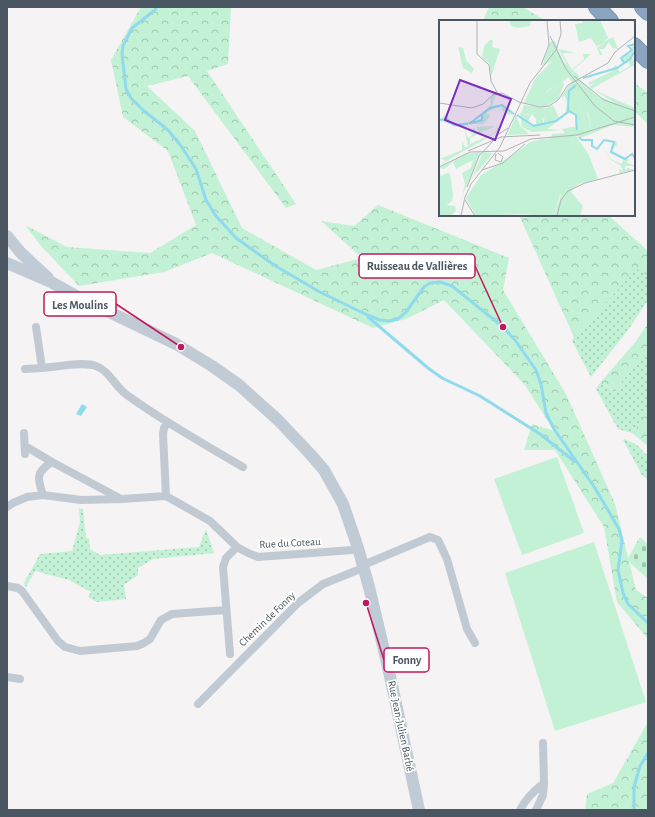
<svg xmlns="http://www.w3.org/2000/svg" width="655" height="817" font-family="'Alegreya Sans',sans-serif">
<defs>
<pattern id="green-dots" width="8" height="8" patternUnits="userSpaceOnUse"><rect width="8" height="8" fill="#c3f1d5"/><path d="M2 2h.1M6 6h.1" fill="none" stroke="#a0c6b0" stroke-width="1.8" stroke-linecap="round"/></pattern>
<pattern id="forest-crowns" width="20" height="18" patternUnits="userSpaceOnUse"><rect width="20" height="18" fill="#c3f1d5"/><path d="M2 6a3 3 0 1 1 6 0M12 15a3 3 0 1 1 6 0" fill="none" stroke="#a0c6b0"/></pattern>
<pattern id="cemetery-stones" width="16" height="16" patternUnits="userSpaceOnUse"><rect width="16" height="16" fill="#c3f1d5"/><path d="M2 7V4a2 2 0 0 1 4 0v3zM10 15v-3a2 2 0 0 1 4 0v3z" fill="#a0c6b0"/></pattern>
</defs>
<rect width="100%" height="100%" fill="#f5f3f3"/>
<path fill="url(#green-dots)" d="M637 268 648 275V300L628 330 591 377 572 341 574 337Z
M648 350V411L632 433 618 429 596 389 600 383 615 392 640 356Z
M624 439 636 444 648 456V479L642 475 623 440Z
M79 508 83 509 86 538H89L90 549 100 555 199 547 206 529 214 553 153 559 138 568V575L124 585 126 599 97 602 88 597 91 592 69 580 35 571 26 587 24 583 40 554 72 551 80 522Z"/>
<path fill="url(#forest-crowns)" d="M141 7H231L228 64 207 71 296 204 286 208 188 76 147 86 195 131 242 228 316 270 362 258 321 221 354 226 378 205 509 258 503 290 566 394 615 504 636 590 648 598V639L617 602 604 527 555 450H524L532 424 554 431 525 385 444 300 406 319 373 328 212 253 164 272 79 286 42 247 25 225 67 247 150 253 196 225 168 151 123 117 111 60Z
M489 7H523L546 21H483Z
M634 83 648 93V124L634 111Z
M519 215H608L648 251V275L637 269 574 337Z
M648 323V350L640 356 615 392 600 383 637 340Z
M648 411V446L632 433Z
M648 722V810H585L587 794 613 783Z"/>
<path fill="url(#cemetery-stones)" d="M640 537 648 545V579L627 560Z"/>
<path fill="#c3f1d5" d="M557 457 584 533 522 555 494 479Z
M594 542 646 702 555 731 505 573Z"/>
<path fill="#90daee" d="M82 404 87 407 81 416 76 414Z"/>
<g fill="none" stroke-linecap="round" stroke-linejoin="round">
<path stroke="#90daee" stroke-width="3" d="M157 7 155 10 132 28 123 46 122 54 126 89 131 98 144 111 158 122 168 130 181 146 196 169 206 200 216 216 236 238 274 265 318 291 365 314 380 320 390 321 399 318 406 312 424 287 430 283 440 282 452 286 503 327 515 340 536 370 541 384 546 413 554 429 595 488 619 529 622 541 618 570 623 593 628 604 648 623
M368 317 428 368 442 378 480 396 540 434 574 461
M634 810V787L640 766 648 753"/>
<g stroke="#7690ad" stroke-width="18">
<path id="motorway" d="M597 7 610 21
M643 7 648 12
M634 46 648 60"/>
</g>
<path stroke="#c1cad2" stroke-width="8" d="M42 368C56 367 83 361 96 366 110 371 115 387 127 395 164 422 204 444 243 467
M25 369 42 368 36 327
M24 433 25 454
M25 446 52 462 121 499
M43 495C37 478 36 472 52 462
M166 496 163 434 164 428 168 422
M7 507 13 503 27 497 43 495 81 500 122 499 166 496 210 521 237 547 248 553 258 557 352 550 358 548
M7 586 18 588 22 591 58 641 65 647 80 651 137 646 144 643 150 639 161 620 172 614 226 610
M230 654 223 567 226 558 237 547
M7 677 20 679
M198 704 298 603 323 584 358 570 368 563 430 537 438 540 447 559 467 629 475 643
M520 810C525 800 535 790 544 783
M536 810 543 795 544 783 543 743"/>
<path stroke="#c1cbd6" stroke-width="12" d="M7 236 21 253 48 278
M7 263 51 282 78 297 176 344 212 366 239 385 278 420 312 456 324 470 343 504 358 548 369 587 388 667 419 810"/>
<use href="#motorway" stroke="#8ba5c1" stroke-width="16"/>
</g>
<g text-anchor="middle" dominant-baseline="central" stroke-width="3.5" stroke-linejoin="round" paint-order="stroke">
<g font-size="11" fill="#4a5661" stroke="#fff">
<text transform="translate(290 543) rotate(-3)">Rue du Coteau</text>
<text transform="translate(267 619) rotate(-44)">Chemin de Fonny</text>
<text transform="translate(401 726) rotate(78)">Rue Jean-Julien Barbé</text>
</g>
</g>
<g transform="translate(439 20)">
<rect width="196" height="196" fill="#f5f3f3"/>
<path d="M143 0H161L169 18 164 22 162 18 158 27 152 18 140 22 136 4 144 3ZM51 20H54L53 27 61 29 52 57 50 43 43 38 45 26ZM116 21 124 41 139 58 157 75 178 84 150 67 157 62 150 65 149 63 176 50 179 53 153 69 196 88V107L174 105 144 117 137 116 150 135 159 159 140 164 132 171 133 173 126 178 119 196H115L122 175 84 194 37 196 27 178 42 155 67 141 91 122 112 118 113 114 126 113 123 109 128 108 131 107V112L152 107 149 93 140 82 136 70 139 86 150 107H147L145 100 142 108 140 107 137 93 130 90 131 72 135 68 129 54 107 72 109 76 124 62 125 65 119 79 106 87 85 83 96 59 113 41 103 46 111 22ZM85 85 107 88 114 85 120 98 109 102 105 101 106 95 104 100V103L99 102 94 95 82 94ZM44 132 54 133 33 158ZM0 150 2 156 10 152 12 159 14 178 8 185 0 173Z" fill="#c3f1d5"/>
<path d="M70 0H92L91 6 79 8 72 6ZM162 17 164 22 174 17 179 29 174 28 175 31 170 22 165 29H160L164 35H161L158 28 167 22 159 26ZM196 23 193 37 196 45 159 65 178 54 176 50 172 49 177 45 181 52 191 46 190 42 185 44 182 37 194 30 192 25ZM19 27 24 28 27 40 35 49 33 53 24 48ZM120 29 136 33H123L133 50 145 39 144 34H152L134 50 141 57 139 58 129 47ZM129 53 134 62 129 57 109 76 107 73ZM136 62 139 67 131 72 130 89 137 93 140 107H142L145 99 147 107H150L139 86 134 87 137 83 135 76 136 70 140 82 146 86 152 107 131 113V107H136V94L130 93 108 109 124 110 93 112 83 107 81 93 89 89 85 95H92L89 101 93 105 97 104V100L105 103V96L101 94 106 95 105 101 109 102 126 95 128 82 126 76 122 78 130 65ZM147 69 176 89 173 91V98L156 85 145 71ZM57 75 53 86 65 85 74 94 70 95 62 90 52 93 63 89V86L48 92V95L51 94 50 98 44 104H20L17 107 0 100 7 95 15 105 32 101 36 102 43 99V94L51 86 52 77ZM77 94 81 106 90 114 69 115ZM56 106 31 118V124L54 114 58 110 57 106 61 110 55 114 0 145 7 140 1 139 23 130V121L26 127 29 126 25 108 29 118 33 116 30 108 34 114V107L38 113 40 112 37 107ZM103 119 109 121 94 123 96 130 102 131 110 137 99 131 80 133 70 142 67 154 63 156 56 159 51 152V164L46 153 91 123ZM165 119 177 121 179 129 177 125 173 131 187 138 190 140 187 142 196 146H186V150L189 148 195 150 181 153 180 149 184 151 182 146 171 139 167 131 172 139 182 144 185 140 171 133 175 123ZM42 132 24 174 19 196 26 164 23 153 32 148 34 140 17 149 14 142 5 149 0 148 26 134ZM100 132 102 133 112 140 107 143 92 136 93 133ZM115 143 127 153 115 196 79 194V168L99 159 98 156 103 155ZM129 154 139 161 125 173ZM133 173 144 186 141 196H119L126 178Z" fill="#c3f1d5"/>
<path d="M14 171 13 181 7 185 16 186 17 191 11 196H0V173Z" fill="#c3f1d5"/>
<path fill="none" stroke="#90daee" stroke-width="2" d="M185 43 182 38 193 30 189 26 196 24M144 58 178 48 191 39 196 31M129 91 130 71 137 65M78 95 95 106 117 101 130 91 137 95 138 110M0 100 7 99 15 105 29 104M32 103 43 100V95M30 104 51 88 63 85 75 94M140 117 143 120H153V126L158 129 165 120 175 122 172 132 186 139 193 134 196 138"/>
<path fill="none" stroke="#b1b4b9" stroke-width="1" d="M38 0V34L50 45 52 61 59 74M111 16 127 49 156 86 175 101 196 105M102 45 110 25 108 1M135 56 165 80 196 91M54 75 63 73 80 82 101 87 110 86 119 80 129 65 169 43 176 32 196 16M0 83 33 88 44 84 55 74M57 116 69 108M29 131 62 117 101 115M57 134 56 140 62 142 64 137 59 133M0 147 31 132 65 131 92 119 138 115 196 97M43 150 64 143 86 124M28 167 40 136 54 121M26 180 36 196M22 196 26 177 32 164 61 127 91 63 117 30 122 14 121 0M69 196H84M118 196 122 180 129 171 146 163 196 150"/>
<path fill="#7b2cbf" fill-opacity="0.15" stroke="#7b2cbf" stroke-width="2" d="M21 60 72 79 56 120 6 100Z"/>
<rect width="196" height="196" fill="none" stroke="#4a5661" stroke-width="2"/>
</g>
<path fill="none" stroke="#c2185b" stroke-width="1.5" d="M503 327L475 266M181 347L116 304M366 603L384 660"/>
<g fill="#c2185b" stroke="#fff" stroke-width="1.5">
<circle cx="503" cy="327" r="4"/>
<circle cx="181" cy="347" r="4"/>
<circle cx="366" cy="603" r="4"/>
</g>
<g fill="#fff" stroke="#c2185b" stroke-width="1.5">
<rect x="359" y="254" width="116" height="24" rx="4"/>
<rect x="44" y="292" width="72" height="24" rx="4"/>
<rect x="384" y="648" width="45" height="24" rx="4"/>
</g>
<g font-size="12" text-anchor="middle" font-weight="bold" fill="#4a5661">
<text x="417" y="270">Ruisseau de Vallières</text>
<text x="80" y="309">Les Moulins</text>
<text x="407" y="664">Fonny</text>
</g>
<rect width="655" height="817" fill="none" stroke="#4a5661" stroke-width="16"/>
</svg>
